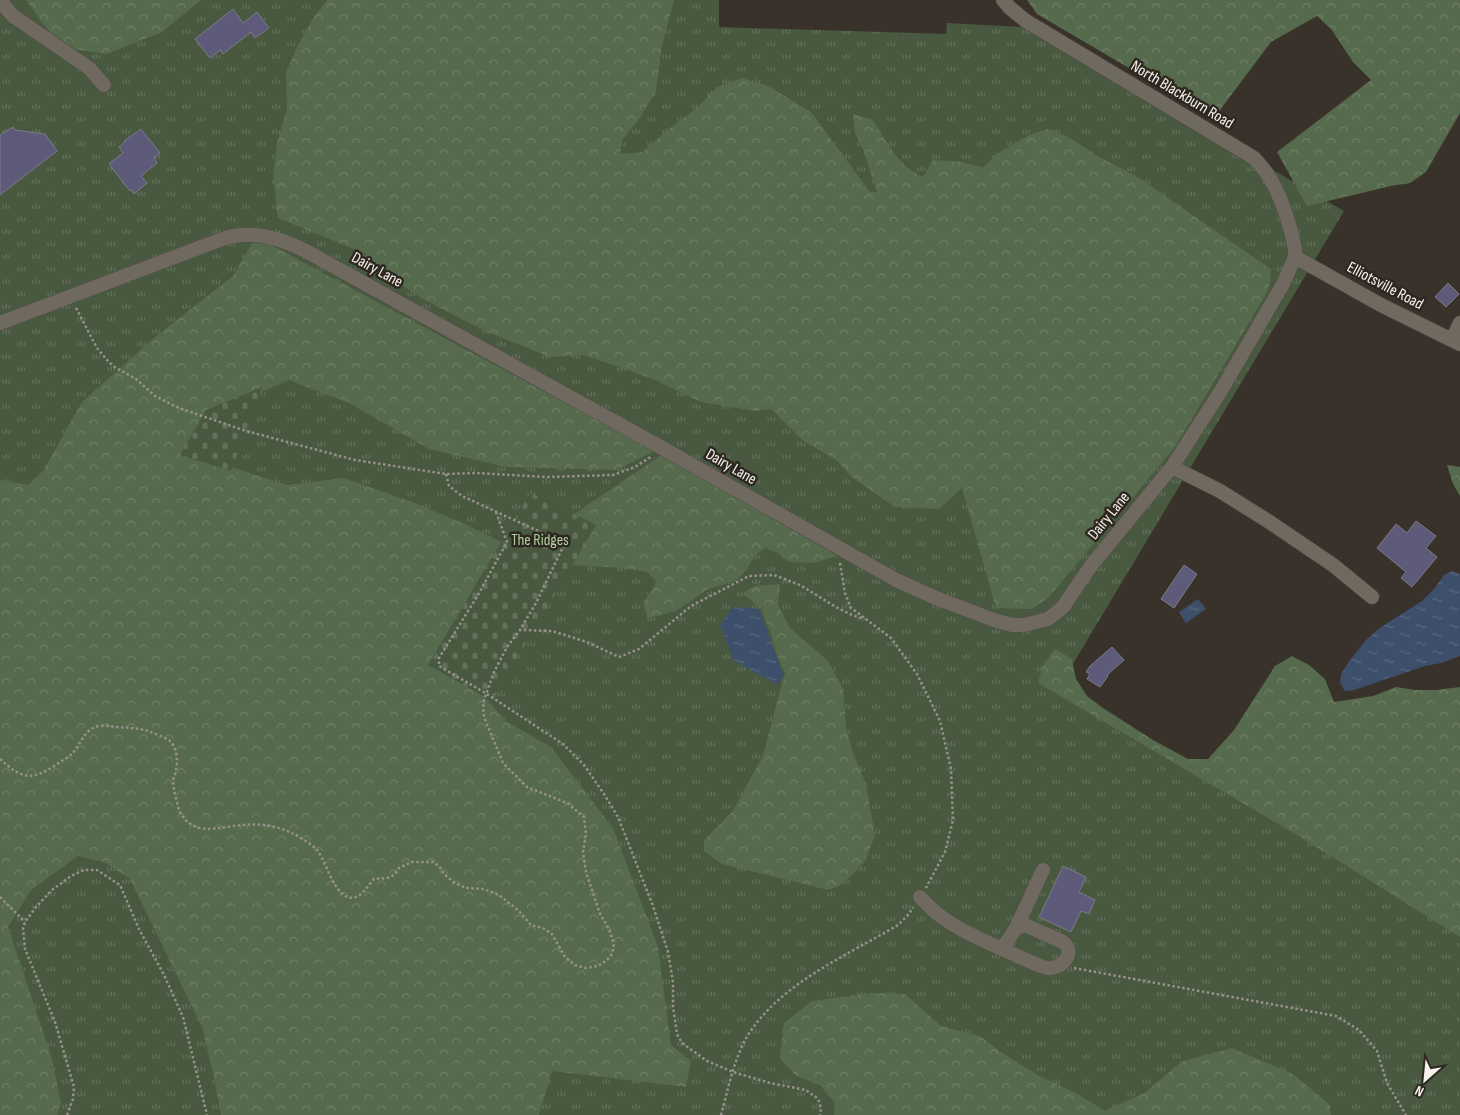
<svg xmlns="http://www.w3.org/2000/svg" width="1460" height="1115" font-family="'Sofia Sans Condensed',sans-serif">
<defs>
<pattern id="grass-tufts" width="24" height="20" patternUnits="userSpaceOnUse" patternTransform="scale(1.25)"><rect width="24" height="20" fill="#485940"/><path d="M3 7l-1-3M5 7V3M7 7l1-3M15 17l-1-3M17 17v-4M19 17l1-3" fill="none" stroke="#63715c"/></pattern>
<pattern id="forest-crowns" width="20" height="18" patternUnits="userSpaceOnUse" patternTransform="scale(1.25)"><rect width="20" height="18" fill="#566a4d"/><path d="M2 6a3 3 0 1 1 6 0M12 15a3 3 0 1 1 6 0" fill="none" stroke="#6f8067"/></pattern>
<pattern id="cemetery-stones" width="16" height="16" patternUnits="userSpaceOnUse" patternTransform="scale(1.25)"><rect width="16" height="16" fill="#485940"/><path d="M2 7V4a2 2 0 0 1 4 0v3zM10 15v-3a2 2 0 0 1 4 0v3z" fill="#63715c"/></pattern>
<pattern id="water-ripples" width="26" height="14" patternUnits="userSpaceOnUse" patternTransform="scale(1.25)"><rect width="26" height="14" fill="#3d4f6a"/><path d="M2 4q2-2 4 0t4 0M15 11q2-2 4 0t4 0" fill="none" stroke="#5a6980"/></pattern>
</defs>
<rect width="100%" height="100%" fill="#38322a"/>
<path fill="url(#grass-tufts)" d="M0 0H719V27L946 34 947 23 1025 27 1344 211 1058 689 1460 927V1115H0Z"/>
<path fill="url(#forest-crowns)" d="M26 0H201L162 32 106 54 60 47Z
M327 0H674L662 45 656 91 640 118 622 140 620 154 643 152 670 128 697 108 717 87 742 78 770 87 811 112 870 192H877L863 149 855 133 853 114 873 120C888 144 897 165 923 177L933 160 963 162 983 168 995 155 1029 135 1048 129 1067 136 1101 158 1136 176 1271 269 1269 289 1175 447 1048 598 1032 609 996 608 962 488 939 509 895 507 853 478 836 460 802 440 771 409 755 411 701 402 653 379 584 355 550 357 485 331 423 299 382 272 366 254 278 218 273 174 277 143 287 109 286 73 296 49 314 17Z
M1027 0H1460V113L1426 172 1410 183 1391 186 1307 206 1277 152 1371 80 1353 62 1331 29 1317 16 1271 42 1214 118 1037 14Z
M252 243 271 245 655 451 616 470 506 467 429 449 349 403 289 380 209 415 187 453 287 485 344 478 412 502 465 524 501 542 428 665 484 696 506 721 551 747 613 828 658 947 671 1045 691 1061 686 1087 552 1071 539 1115H221L213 1073 202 1027 130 879 104 862 78 856 31 890 8 927 51 1055 61 1103 57 1115H0V480L28 485 43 471 82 402 154 338 233 276Z
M662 455 838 556 813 563 790 562 776 552 765 548 754 556 748 568 736 581 708 589 676 611 648 618 643 603 652 591 656 581 647 572 622 568 572 565 596 525 574 514Z
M1447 465 1460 467V496L1453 484Z
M780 584 778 605 790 628 827 660 843 688 846 727 853 753 866 784 875 835 866 860 851 876 839 886 828 890 722 864 704 851V840L732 812 763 756 780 690 785 674 776 653 771 634 761 609 743 593 754 586Z
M1055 649 1072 659 1076 679 1087 696 1103 708 1153 740 1188 759H1208L1234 730 1275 666 1292 656 1309 665 1325 679 1334 702 1373 696 1396 687 1415 690H1436L1460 687V937L1297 835 1038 683 1043 665Z
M872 993 905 994 941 1026 980 1036 1001 1052 1041 1077 1076 1093 1105 1111 1146 1092 1181 1062 1232 1048 1293 1074 1329 1104 1331 1115H834L835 1103 820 1085 795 1075 780 1058 784 1023 812 1001Z"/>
<path fill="url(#cemetery-stones)" d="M262 387 231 471 180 455 206 410Z
M530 493 596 525 492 701 429 665Z"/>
<path fill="url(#water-ripples)" d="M1452 571 1460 574V656L1441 663 1425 666 1354 690 1345 691 1340 683 1341 674 1350 660 1366 640 1378 629 1422 601 1434 589 1444 575Z
M1198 599 1206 609 1186 623 1179 612Z
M733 607 759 609 783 674 778 685 734 661 720 625Z"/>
<path fill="#5d5a7a" stroke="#7c7c87" d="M233 9 243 23 257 12 269 28 255 38 251 32 223 54 220 50 210 58 195 39Z
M13 127 15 130 45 134 57 151 0 195V135Z
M141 129 160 153 154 158 157 163 141 176 147 183 134 194 132 190 130 191 109 164 123 153 119 147 125 142 124 141Z
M1448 283 1459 294 1446 307 1435 297Z
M1416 521 1436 536 1426 548 1437 557 1412 587 1401 578 1406 572 1377 548 1396 524 1407 533Z
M1184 565 1197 574 1174 608 1161 599Z
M1112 647 1124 660 1107 675 1108 676 1100 687 1087 679 1090 674 1086 672 1090 666Z
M1063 866 1086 877 1079 892 1095 900 1089 914 1081 911 1071 932 1039 917Z"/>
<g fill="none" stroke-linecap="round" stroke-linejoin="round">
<g stroke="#534e47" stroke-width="15">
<path id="minor" d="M2 0 5 7 13 16 89 68 104 85
M1295 257 1381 305 1460 344
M0 323 225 238C253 230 279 238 304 250L664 449 896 580 936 598 994 620 1012 625H1024L1048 619 1052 616 1063 607 1090 567 1172 467 1222 389 1283 284 1295 257V249C1291 227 1282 199 1271 180 1267 172 1260 165 1254 158L1026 21 1010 8 1003 0
M1452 340 1460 323
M1172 467 1220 491 1268 521 1333 565 1372 597
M920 897C928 905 936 914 946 920 966 934 989 943 1011 953 1022 958 1035 965 1047 968 1061 970 1077 953 1063 942L1025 925 1016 928 1002 949
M1016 928 1043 870"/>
</g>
<path stroke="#96918a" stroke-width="2.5" stroke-dasharray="2.5 2.5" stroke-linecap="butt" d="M76 308 97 348 107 360 113 366 136 379 155 396 179 408 246 431 355 460 446 474 476 473 547 477 613 475 635 467 652 456
M446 474 449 486 462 496 560 541 562 549 536 603 520 630
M496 512 507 542 478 595 439 658V666L487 694 563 744 584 765 604 794 618 817 653 906 668 952 673 982V1007L677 1034 682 1043 707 1061 733 1072 770 1083 806 1090 817 1098 819 1101 821 1109 820 1115
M840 563 845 593 851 608 891 638 917 674 940 721 951 769 953 820 945 852 926 888
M0 759C22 779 31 781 56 765 61 761 67 758 72 754 79 747 83 733 93 728 99 724 109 726 116 727 133 728 144 728 160 736 163 737 168 739 170 741 177 748 178 761 176 770 176 774 173 777 173 781 173 786 178 810 181 814 196 838 221 826 243 825 260 823 277 826 292 833 300 837 310 843 317 850 327 861 336 907 358 896 364 893 369 884 374 879L387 878 394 875 399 868 412 862H433L439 866 444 874 455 883 466 888 484 889 499 895 519 911 531 925 543 928 552 934 565 957 575 965 586 968 598 966 607 960 612 954 614 944 609 929 600 914 586 872 583 852 586 834 584 817 567 803 527 787 503 763 484 717 483 703 494 672 507 647 520 630 552 631 587 642 619 657 639 649 691 606 749 576 774 575 800 585 836 607 852 615 864 619
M0 897 25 922
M1074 968 1336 1016 1359 1030 1377 1051 1387 1083 1406 1115
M67 1115 73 1099 74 1087 55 1022 25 949 23 928 25 922 36 907 52 890 71 876 84 870H97L120 885 139 929 164 975 183 1017 207 1115
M721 1115C728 1090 734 1058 748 1035 781 983 846 956 898 925L909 914 913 907"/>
<use href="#minor" stroke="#706960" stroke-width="14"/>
</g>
<g text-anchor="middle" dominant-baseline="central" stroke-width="5" stroke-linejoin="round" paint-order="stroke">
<g font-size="16" fill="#f6f2ed" stroke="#2e2820">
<text transform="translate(1182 95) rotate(31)">North Blackburn Road</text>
<text transform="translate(377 270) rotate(29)">Dairy Lane</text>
<text transform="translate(1385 286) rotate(28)">Elliotsville Road</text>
<text transform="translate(731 467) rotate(30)">Dairy Lane</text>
<text transform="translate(1109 516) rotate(-51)">Dairy Lane</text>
</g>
<g font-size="16" fill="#afd39f" stroke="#2e2820">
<text x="540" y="540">The Ridges</text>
</g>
</g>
<g transform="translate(1425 1080) rotate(207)" stroke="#2e2820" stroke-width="4" paint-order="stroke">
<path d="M0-4L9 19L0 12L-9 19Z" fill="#f6f2ed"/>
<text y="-8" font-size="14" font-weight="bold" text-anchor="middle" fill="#f6f2ed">N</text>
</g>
</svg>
